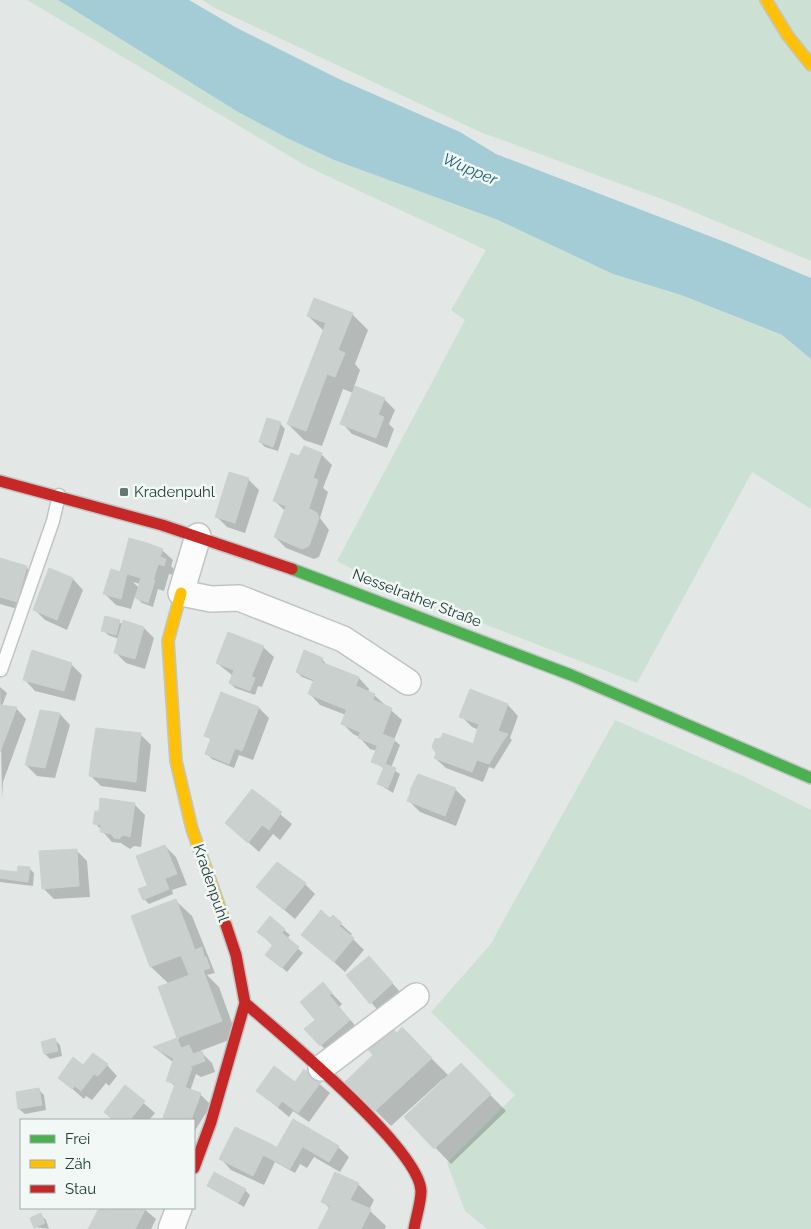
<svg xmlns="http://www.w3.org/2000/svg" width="811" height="1229" font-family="Raleway,sans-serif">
<rect width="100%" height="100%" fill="#e3e8e6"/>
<path fill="#cce1d4" d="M27 0H58L238 112 287 138 334 160 498 220 613 274 681 295 782 335 811 359V509L752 472 637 683 385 586 337 561 465 320 451 310 486 250 308 167Z
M202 0H811V261L675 204 480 132 215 8Z
M615 720 745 777 811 810V1229H487L465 1211 447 1163 515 1095 431 1012 490 945Z"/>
<path fill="#a4ccd7" d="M58 0H189L237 28 339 79 460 132 496 154 730 244 811 278V359L782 335 681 295 613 274 498 220 334 160 287 138 238 112Z"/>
<path fill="#0003" fill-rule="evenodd" d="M352 314 368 330 355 364 360 370 354 387 384 399 395 410 389 424 394 429 387 448 352 434 342 423 353 393 343 389 322 446 304 440 288 424 324 331 308 316Z
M280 423 285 429 278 451 265 447 260 442Z
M304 448 322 455 332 465 323 488 328 492 320 518 329 530 319 557 314 559 286 548 275 537 285 511 274 500Z
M248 479 259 490 245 533 227 527 216 516Z
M162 550 173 560 171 566 176 571 175 575 169 574 164 591 158 589 153 607 142 603 135 596 131 609 116 605 105 594 120 574ZM133 582 140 584 139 588Z
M0 560 26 567 37 578 28 612 0 604Z
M73 579 83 590 67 630 45 620 34 609Z
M106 617 123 624 144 628 154 638 145 669 126 663 115 652 119 639 108 635 103 630Z
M263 647 274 657 262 687 258 686 255 695 235 688 230 683 233 676 217 663Z
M33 651 71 664 82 675 75 701 35 691 25 680Z
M322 659 327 665 359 678 369 689 368 693 374 695 402 720 394 740 400 745 391 768 400 774 393 793 379 784 385 769 372 761 377 751 370 749 359 737 353 734 343 724 346 715 320 705 310 694 315 682 302 677 297 672Z
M0 687 7 693 2 706 16 708 26 719 3 782 2 798Z
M508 705 518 716 510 738 512 740 494 769 489 767 483 782 446 768 435 758 478 747 479 730 472 727 461 716Z
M259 708 269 718 253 760 239 755 234 768 212 759 207 754 212 741 206 735Z
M41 712 60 714 70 725 55 778 37 776 26 765Z
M140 734 151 745 146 792 101 786 90 775Z
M455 789 466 800 456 826 420 812 409 801Z
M252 791 292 824 280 840 273 834 259 852 227 823Z
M134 804 145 815 141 847 134 846 130 849 121 843 112 842 95 823Z
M165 846 176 857 187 885 172 890 173 894 149 904 144 899 150 886 137 857Z
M76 850 87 861 90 897 54 899 43 888Z
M29 868 34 873 33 886 0 882V871L18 873Z
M305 884 315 894 295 919 269 897Z
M176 901 192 916 215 973 207 975 219 987 237 1037 200 1051 212 1063 215 1072 201 1077 196 1074 190 1091 200 1094 211 1105 194 1132V1120H167L164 1117 175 1086 167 1080 173 1062 155 1048 179 1039 159 988 169 984 151 967 133 917Z
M270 918 290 935 287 939 303 953 287 972 272 959 274 945 258 932Z
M330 920 341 924 352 934 350 936 364 950 345 972 303 934Z
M369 958 403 995 381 1014 348 975Z
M323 984 342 1004 339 1007 360 1031 331 1056 321 1045 317 1020Z
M402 1029 449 1076 461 1065 506 1111 451 1164 406 1117 444 1081 443 1079 391 1126 347 1082Z
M55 1040 60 1045 62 1056 50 1059 45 1054Z
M73 1058 84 1067 107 1065 117 1076 109 1086 106 1083 92 1100 86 1096 84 1099 60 1078Z
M304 1071 330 1093 309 1122 293 1111 289 1117 258 1091 295 1083Z
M125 1087 155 1113 149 1120H113L105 1112Z
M39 1090 44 1095 46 1110 25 1114 19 1109Z
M293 1121 338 1147 349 1157 340 1172 314 1157 307 1168 300 1164 295 1173 275 1162 264 1185 231 1170 221 1159 284 1152 279 1147Z
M358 1184 374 1200 369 1210 386 1226 385 1229H320L330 1209 323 1201Z
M208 1186 245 1190 250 1195 244 1207Z
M101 1208H143L156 1219 151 1229H90Z
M41 1215 46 1220 49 1229 35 1227Z"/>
<path fill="#cad0ce" stroke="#ccd1cf" d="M314 298 353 313 338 350 345 353 335 377 327 374 306 431 287 424 326 323 307 316Z
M355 386 385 398 378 415 384 417 376 438 340 424Z
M267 418 281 422 273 447 259 442Z
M304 446 322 453 313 478 318 480 307 514 273 501 291 453 299 456Z
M229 472 249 478 235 523 215 517Z
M286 506 307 514 310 509 317 513 319 518 309 546 302 549 274 537Z
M129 538 147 543 138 577 127 574 121 599 103 594 111 569 120 572Z
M147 543 163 549 160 557 166 559 164 566 158 564 153 581 138 577Z
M0 558 27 566 17 602 0 597Z
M49 568 73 578 57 620 33 610Z
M141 578 155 580 148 603 135 598Z
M105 616 120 620 116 635 101 631Z
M123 620 144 627 135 659 114 653Z
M228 632 264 646 251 677 216 663Z
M32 650 72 663 64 691 23 680Z
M304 650 323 658 314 680 296 672Z
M321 662 359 677 347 710 308 694Z
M234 670 255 678 250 691 229 683Z
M356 686 375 694 360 732 341 724Z
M470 689 508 704 498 731 459 717Z
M221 692 259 707 242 751 204 736Z
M373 700 392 708 378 746 358 738Z
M0 705 17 707 0 752Z
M40 710 60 713 45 768 25 765Z
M479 724 498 731 508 734 501 744 476 734Z
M96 728 141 733 138 757 92 752Z
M443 733 482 747 472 772 434 758 436 753 432 747 435 739 441 738Z
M382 734 395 739 384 767 371 762Z
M476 734 501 744 489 764 477 760 482 747 473 744Z
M211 738 235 748 229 764 205 754Z
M92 752 138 757 136 782 89 776Z
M385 764 396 768 388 788 377 784Z
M418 774 456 788 445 816 407 801 411 791 410 790Z
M252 789 282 812 269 830 262 825 248 843 225 823Z
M100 798 135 803 130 837 123 835 119 839 114 838 111 834 100 832 101 825 93 824 95 811H99Z
M165 845 177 874 147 885 136 856Z
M77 849 79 886 42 889 39 851Z
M277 862 306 883 284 910 256 887Z
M18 866 30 867 28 882 0 878V870L17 872Z
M165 879 169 889 143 900 138 889Z
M176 899 195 950 150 967 131 916Z
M321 910 330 918 333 915 342 923 339 926 354 938 334 962 301 935Z
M270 916 278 923 265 938 257 932Z
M278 923 285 929 272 945 265 938Z
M282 933 299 947 282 968 265 955Z
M202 947 204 957H206L185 965 181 956Z
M369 956 393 983 370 1004 346 975Z
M206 957 210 968 189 975 185 965Z
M203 970 222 1021 177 1038 158 987Z
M323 982 332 993 329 995 350 1020 320 1046 304 1029 315 1020 300 1002Z
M390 1025 397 1033 402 1027 432 1058 375 1111 345 1082 373 1055 366 1047Z
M55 1038 58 1051 44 1054 41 1042Z
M177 1038 181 1048 189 1045 193 1054 202 1051 205 1061 189 1067 153 1047Z
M93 1053 108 1064 98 1076 94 1074 81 1091 75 1086 72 1089 58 1078 73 1057 83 1065Z
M174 1058 192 1068 185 1087 166 1081Z
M461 1063 491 1094 434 1149 404 1117Z
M274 1066 295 1082 304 1069 321 1082 298 1113 282 1101 278 1107 256 1091Z
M175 1084 201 1093 191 1120H170L163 1118Z
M125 1085 145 1101 130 1120H113L104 1112Z
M39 1088 42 1105 18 1109 16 1092Z
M293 1119 312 1130 296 1158 277 1147Z
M235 1127 269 1143 253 1176 219 1159Z
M312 1130 339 1146 329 1162 303 1147Z
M269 1143 296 1158 290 1169 263 1155Z
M214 1172 246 1189 238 1203 207 1186Z
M335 1172 359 1183 350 1200 371 1209 361 1229H318L330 1206 321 1202Z
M100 1208H146L135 1229 99 1210Z
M98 1210 135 1229H88Z
M41 1213 45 1223 34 1228 30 1218Z"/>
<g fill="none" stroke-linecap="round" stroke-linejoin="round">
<g stroke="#c0c5c3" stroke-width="15">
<path id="lane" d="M1 670 53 521 59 495"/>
</g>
<g stroke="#c0c5c3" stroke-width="28">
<path id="street" d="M198 536 181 593 211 599 239 598 343 639 408 682
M321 1068 416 996
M171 1229 179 1208"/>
</g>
<g stroke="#bfc6c4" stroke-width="14">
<path id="fast" d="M292 569 571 675 811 778"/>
</g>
<g stroke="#bfc6c4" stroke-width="14">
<path id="slow" d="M766 0 788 36 811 65
M181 593 168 641 176 761 192 829 226 925"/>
</g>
<g stroke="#bfc6c4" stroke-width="14">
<path id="jam" d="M0 481 162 525 292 569
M245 1003C280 1033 420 1149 421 1191 421 1203 416 1217 414 1229
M194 1168 211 1122 245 1003 236 955 226 925"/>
</g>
<use href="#lane" stroke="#fbfcfb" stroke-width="12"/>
<use href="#street" stroke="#fbfcfb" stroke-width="25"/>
<use href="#fast" stroke="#4caf50" stroke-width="11"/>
<use href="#slow" stroke="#ffc107" stroke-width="11"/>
<use href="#jam" stroke="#c62828" stroke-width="11"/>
</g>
<rect fill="#657874" stroke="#f1f8f5" stroke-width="2" x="119" y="487" width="10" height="10" rx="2.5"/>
<g text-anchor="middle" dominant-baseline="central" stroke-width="5" stroke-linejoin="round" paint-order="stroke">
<g font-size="15" fill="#213b36" stroke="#f1f8f5" text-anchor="start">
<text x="134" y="492">Kradenpuhl</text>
</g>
<g font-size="15" fill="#213b36" stroke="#f1f8f5">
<text transform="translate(417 598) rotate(21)">Nesselrather Straße</text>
<text transform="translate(211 883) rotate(71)">Kradenpuhl</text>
</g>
<g font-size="16" font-style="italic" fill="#1c6176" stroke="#f1f8f5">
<text transform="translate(470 169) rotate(23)">Wupper</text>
</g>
</g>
<rect x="20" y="1119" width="175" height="90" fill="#f1f8f5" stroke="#9eaca9"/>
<rect x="30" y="1135" width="25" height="8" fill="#4caf50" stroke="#9eaca9"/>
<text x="65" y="1144" font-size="15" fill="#213b36">Frei</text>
<rect x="30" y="1160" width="25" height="8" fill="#ffc107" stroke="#9eaca9"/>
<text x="65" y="1169" font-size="15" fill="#213b36">Zäh</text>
<rect x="30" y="1185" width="25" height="8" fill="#c62828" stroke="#9eaca9"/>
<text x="65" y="1194" font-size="15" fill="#213b36">Stau</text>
</svg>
